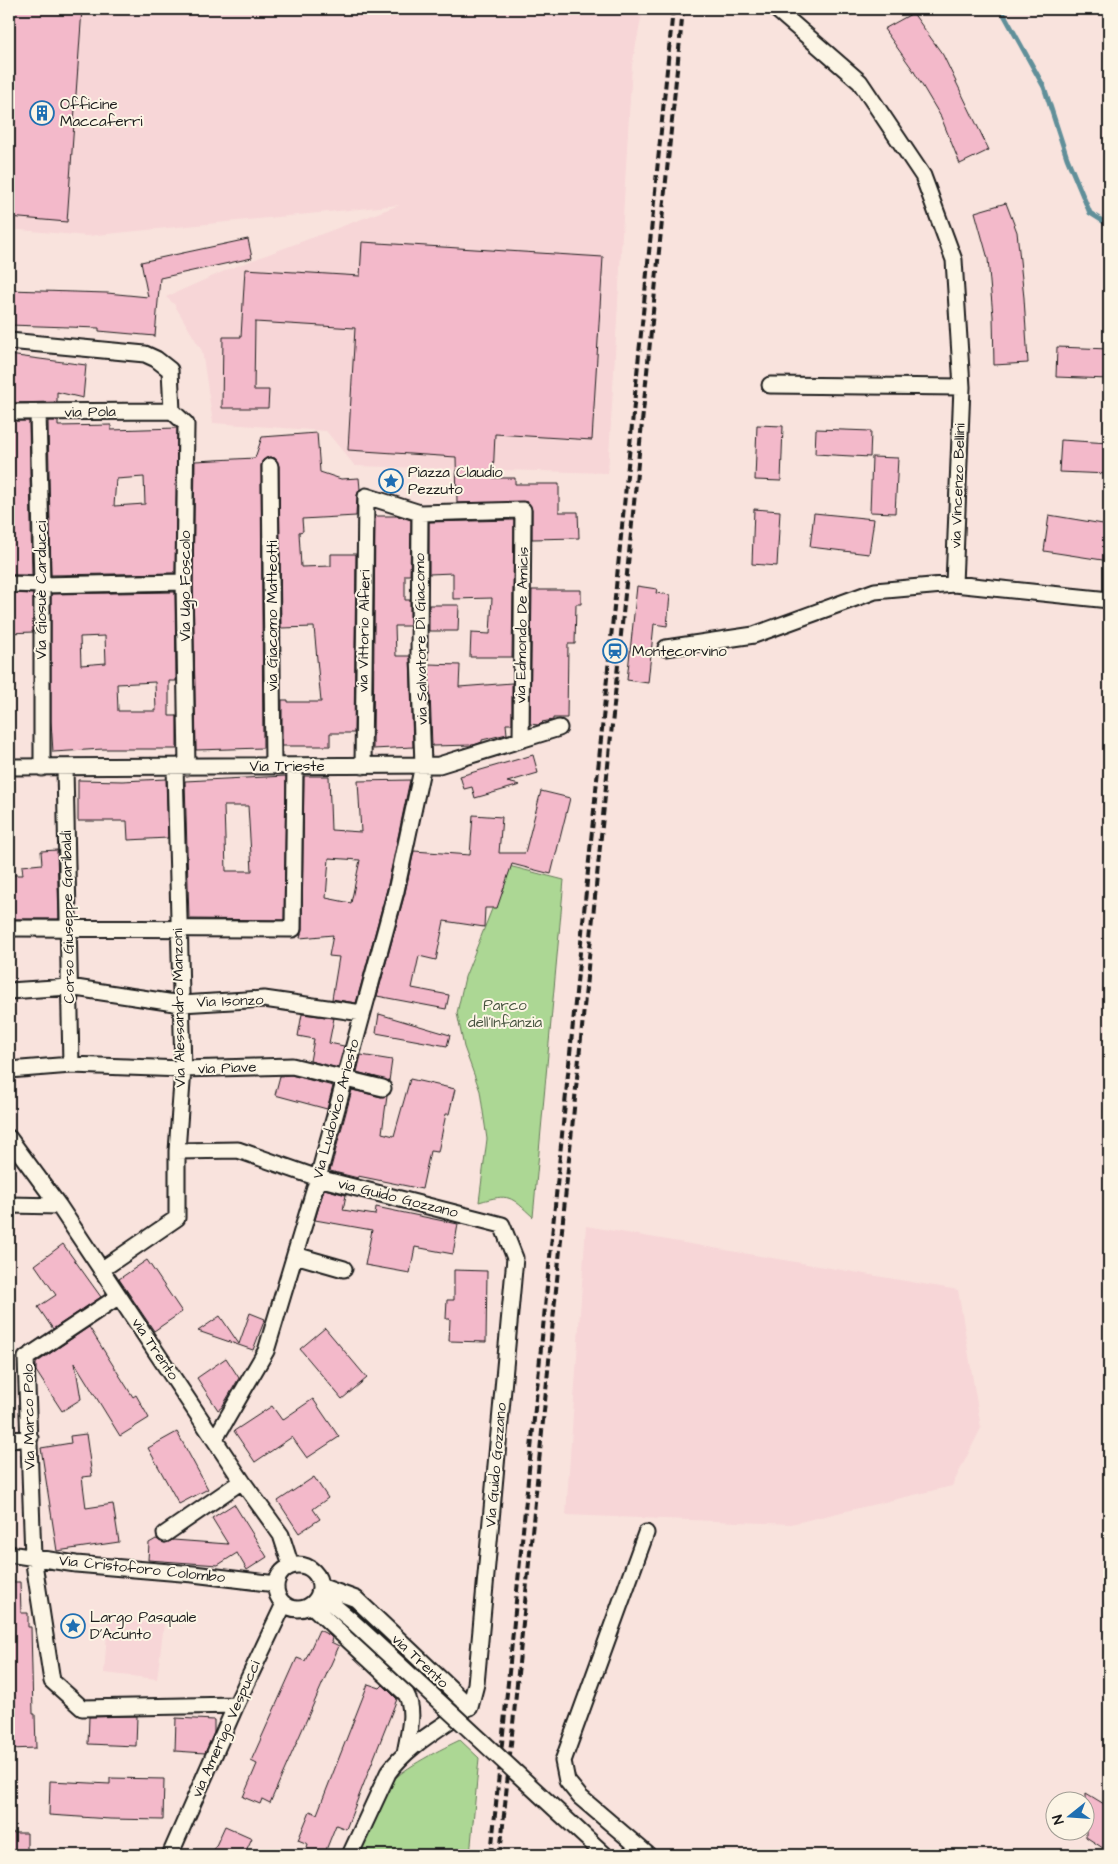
<svg xmlns="http://www.w3.org/2000/svg" width="1118" height="1864" font-family="'Architects Daughter',sans-serif">
<rect width="100%" height="100%" fill="#f9e3dd"/>
<filter id="ink" filterUnits="userSpaceOnUse"><feTurbulence type="fractalNoise" baseFrequency=".02" numOctaves="2"/><feDisplacementMap in="SourceGraphic" scale="10" xChannelSelector="R" yChannelSelector="G"/><feConvolveMatrix kernelMatrix="1 2 1 2 8 2 1 2 1" color-interpolation-filters="sRGB"/></filter>
<g filter="url(#ink)">
<path fill="#f7d6d7" d="M9 9H643L632 65 608 473 355 466 326 431 213 423 202 351 174 304 166 297 229 269 399 205 87 236 9 229Z
M586 1226 958 1290 981 1428 952 1486 791 1524 566 1515Z
M108 1620 164 1624 157 1679 104 1673Z"/>
<path fill="#acd794" stroke="#647a58" d="M509 866 564 880 533 1217C510 1196 510 1193 479 1202L487 1139 480 1091 464 1047 457 1013 465 977Z
M460 1740 479 1758 470 1855H358C368 1831 377 1804 392 1782 401 1769 445 1747 460 1740Z"/>
<g fill="none" stroke-linecap="round" stroke-linejoin="round">
<path stroke="#608f99" stroke-width="5" d="M1001 9 1044 87 1067 158 1090 213 1109 225"/>
</g>
<path fill="#f3b9ca" stroke="#1c1c1c" fill-rule="evenodd" d="M9 9H82L67 222 9 217Z
M913 13 943 55 989 150 960 164 941 117 913 70 884 29Z
M1006 203 1017 232 1024 298 1028 363 994 365 993 316 988 259 975 212Z
M248 239 252 258 160 278 155 336 99 331V328L9 325V290L107 293 148 297 141 262Z
M362 242 603 257 592 440 495 434 493 478H515V484H559V512H578L579 538 532 539V510L527 502 457 503 456 457 348 450 355 328 255 322 254 390H269L268 408H222L223 337H241L245 269 360 276Z
M1057 347 1109 349V379L1056 377Z
M9 355 86 365 83 398 57 392V402L9 403Z
M9 421H29L32 575H9Z
M48 421H58V426L111 425V430L177 428 175 573 51 575ZM144 477 145 504 114 506 116 479Z
M757 425 783 426 781 481 755 480Z
M816 429 871 431 870 457 815 454Z
M317 433 320 472 341 479 359 478 360 489 357 495 356 516 302 519 303 531 299 532 301 567 331 566V554H356L354 733H330V746H282V700H288V702H321L314 627 281 628 279 466 275 458 269 457 262 461 261 466 263 748 196 750 193 582 195 461 255 458 262 437Z
M1061 440 1109 443V474L1059 472Z
M872 457 898 458 895 513 870 512Z
M754 509 780 511 777 566 752 564Z
M814 513 874 519 869 554 810 547Z
M1049 515 1109 525V561L1044 551Z
M375 516H398L411 520 410 575H405V600H410V626H395L396 656H410L413 747 373 749Z
M514 520 512 657H470L471 633 490 634 492 598 453 599V573L429 574V522Z
M637 586 657 589 656 593 670 595 667 626 654 624 648 683 627 680Z
M532 590H581V604H576L575 644H568L567 718H553V720L542 722 543 723 538 725 530 724Z
M175 592 176 681H169V716H177V749H103L53 752 51 721V594ZM105 636 106 663 81 665 80 637ZM155 682 156 711H118L117 684Z
M9 593 33 594V632L9 633Z
M429 605H459L458 631H429Z
M429 664 460 665 459 687 512 683V724H506L507 734 482 740V742L474 745 432 746Z
M533 755 538 773 507 782 520 785 475 798 472 787 464 789 460 776Z
M286 776 284 920 189 919 185 781ZM224 806H248L252 871H226Z
M304 776H329L331 830 361 832 358 781 410 780 387 889 356 1003 332 999 339 957 329 956 333 935 300 938 302 929ZM329 858 360 860 351 903 326 898Z
M166 779 168 838 128 840 127 821H78V780L122 781Z
M541 791 570 798 551 874 512 864 497 908H485L484 927 444 921 436 960 419 956 412 988 449 995 446 1009 377 996 405 893 414 851 470 855 473 815 502 817 499 853H525Z
M57 850 59 919H9V875H23L22 866 42 864 41 851Z
M302 1014 334 1018 329 1043 344 1046 338 1068 310 1061 314 1039 298 1036Z
M379 1014 450 1035 447 1046 376 1033Z
M361 1055 392 1060 389 1081 357 1072Z
M291 1075 333 1086 327 1109 275 1095 280 1076Z
M410 1079 455 1089 449 1114H446L438 1152 430 1151 422 1189 358 1176V1178L330 1171 352 1090 381 1097 387 1096 382 1133 394 1136Z
M324 1189 346 1195 343 1210 375 1215 376 1207 458 1224 453 1254 415 1247 410 1273 365 1265 372 1230 315 1220Z
M63 1244 101 1297 53 1329 38 1307 56 1295 35 1265Z
M147 1260 182 1312 154 1331 119 1279Z
M454 1270 487 1271 486 1342 449 1341 450 1319H446L447 1300H454Z
M250 1313 265 1319 253 1350 198 1331 220 1316 239 1344Z
M89 1327 133 1397 136 1395 149 1418 120 1436 75 1363 81 1399 62 1411 36 1371V1363Z
M325 1328 367 1378 342 1399 300 1349Z
M226 1358 239 1378 222 1407 218 1410 197 1378Z
M313 1399 339 1437 307 1458 292 1437 255 1462 234 1431 272 1406 282 1420Z
M177 1432 208 1489 179 1504 148 1448Z
M86 1434 92 1476 82 1477 86 1508 113 1504 119 1542 57 1551 41 1448 71 1443 70 1436Z
M314 1477 328 1498 313 1509 320 1519 299 1533 278 1501Z
M234 1504 267 1557 247 1570 237 1553 218 1565 148 1560 149 1543 156 1539 165 1543 173 1540 228 1544 212 1518Z
M9 1582H20L21 1613H28V1627H31L33 1714H35L36 1748 9 1749Z
M319 1630 329 1635 332 1638 331 1642 339 1646 270 1803 262 1799 260 1804 243 1797 257 1764 251 1761 297 1658 305 1661Z
M368 1684 380 1688 383 1685 397 1699 346 1829 336 1825 324 1855H318L306 1851 308 1844 298 1840 310 1811 317 1814Z
M137 1716 136 1746 88 1744 89 1717Z
M176 1718 214 1720V1733L205 1753 175 1751Z
M110 1778 164 1779 163 1820 110 1819 49 1815 50 1781 110 1784Z
M1086 1793 1109 1807V1852L1086 1837Z
M225 1826 252 1838 244 1855H220L214 1850Z
M9 1833H27V1853L9 1854Z"/>
<g fill="none" stroke-linecap="round" stroke-linejoin="round">
<g stroke="#1c1c1c" stroke-width="19">
<path id="street" d="M776 9 860 82 923 176 954 260 962 387 954 584
M9 341 145 354 156 359 170 370 172 411
M770 385 962 387
M172 411 186 424 184 582 187 767
M9 412 172 411
M38 412 42 585V768
M270 466 273 766
M9 584 42 585 184 582
M666 648 754 635 875 591 954 584 1109 600
M363 766 366 496 420 513 523 510 521 739
M9 767 439 765 559 728
M65 768 71 1065
M9 928 293 929 295 766
M9 991 69 987 181 1004 264 999 362 1013
M9 1070 71 1065 183 1069 292 1066 383 1088
M9 1138 59 1206 242 1481 281 1535 291 1566
M177 1151 238 1150 318 1178 502 1225 515 1258 476 1684 470 1707
M9 1205 59 1206
M295 1255 344 1269
M101 1270 177 1218V1151L183 1069 175 767
M119 1296 26 1358 33 1557 52 1681 82 1708 236 1705
M215 1439 266 1351 318 1178 396 891 423 765 419 654 420 513
M9 1440 30 1438
M646 1533 563 1761 567 1781 580 1797 648 1855
M165 1534 242 1481
M9 1554 76 1564 193 1574 276 1584
M276 1587a22 22 0 1 1 44 0a22 22 0 1 1-44 0Z
M320 1586 356 1599 470 1707
M319 1596 332 1604 351 1620
M311 1605 406 1694C416 1712 408 1734 405 1754
M170 1855 236 1705 284 1604
M350 1855 388 1773C407 1746 439 1729 465 1710"/>
</g>
<use href="#street" stroke="#fcf5e5" stroke-width="15"/>
<path stroke="#1c1c1c" stroke-width="4" stroke-dasharray="8 4" stroke-linecap="butt" d="M491 1855 673 9
M500 1855 683 9"/>
<g stroke="#1c1c1c" stroke-width="19" stroke-linecap="butt">
<path id="street-bridge" d="M351 1620 605 1855"/>
</g>
<use href="#street-bridge" stroke="#fcf5e5" stroke-width="15"/>
</g>
</g>
<defs>
<g id="building-ring" transform="scale(1.25)"><circle r="9.5" fill="#fcf5e5" stroke="#1f6fb2" stroke-width="1.5"/><path d="M-4-6H4V6H1V3H-1V6H-4ZM-2.5-4.3h1.7v1.8h-1.7ZM.8-4.3h1.7v1.8H.8ZM-2.5-1h1.7V.8h-1.7ZM.8-1h1.7V.8H.8Z" fill="#1f6fb2"/></g>
<g id="sight-ring" transform="scale(1.25)"><circle r="9.5" fill="#fcf5e5" stroke="#1f6fb2" stroke-width="1.5"/><path d="M0-6L1.8-2.2L6-1.7L2.9 1.2L3.7 5.4L0 3.3L-3.7 5.4L-2.9 1.2L-6-1.7L-1.8-2.2Z" fill="#1f6fb2"/></g>
<g id="station-ring" transform="scale(1.25)"><circle r="9.5" fill="#fcf5e5" stroke="#1f6fb2" stroke-width="1.5"/><path d="M-3-6H3Q5-6 5-4V2Q5 4 3 4L4.5 6H3L1.5 4h-3L-3 6H-4.5L-3 4Q-5 4-5 2V-4Q-5-6-3-6ZM-3.5-4v3h7v-3ZM-3.5 1v1.5H-2V1ZM2 1v1.5H3.5V1Z" fill="#1f6fb2"/></g>
</defs>
<g fill-rule="evenodd">
<use href="#building-ring" x="42" y="113"/>
<use href="#sight-ring" x="391" y="481"/>
<use href="#station-ring" x="615" y="651"/>
<use href="#sight-ring" x="73" y="1626"/>
</g>
<g text-anchor="middle" dominant-baseline="central" stroke-width="4" stroke-linejoin="round" paint-order="stroke">
<g font-size="15" fill="#1c1c1c" stroke="#fcf5e5" text-anchor="start">
<text x="60" y="104">Officine<tspan x="60" dy="17">Maccaferri</tspan></text>
<text x="408" y="472">Piazza Claudio<tspan x="408" dy="17">Pezzuto</tspan></text>
<text x="632" y="651">Montecorvino</text>
<text x="90" y="1617">Largo Pasquale<tspan x="90" dy="17">D'Acunto</tspan></text>
</g>
<g font-size="15" fill="#1c1c1c" stroke="#fcf5e5">
<text transform="translate(90 412) rotate(-1)">via Pola</text>
<text transform="translate(958 486) rotate(-88)">via Vincenzo Bellini</text>
<text transform="translate(185 586) rotate(-90)">Via Ugo Foscolo</text>
<text transform="translate(41 590) rotate(-90)">Via Giosuè Carducci</text>
<text transform="translate(272 616) rotate(-90)">via Giacomo Matteotti</text>
<text transform="translate(522 625) rotate(-89)">via Edmondo De Amicis</text>
<text transform="translate(364 631) rotate(-89)">via Vittorio Alfieri</text>
<text transform="translate(421 639) rotate(-91)">via Salvatore Di Giacomo</text>
<text x="287" y="766">Via Trieste</text>
<text transform="translate(68 917) rotate(-91)">Corso Giuseppe Garibaldi</text>
<text transform="translate(230 1001) rotate(-2)">Via Isonzo</text>
<text transform="translate(179 1008) rotate(-91)">Via Alessandro Manzoni</text>
<text transform="translate(227 1068) rotate(-2)">via Piave</text>
<text transform="translate(336 1109) rotate(-75)">Via Ludovico Ariosto</text>
<text transform="translate(398 1198) rotate(14)">via Guido Gozzano</text>
<text transform="translate(155 1349) rotate(56)">via Trento</text>
<text transform="translate(29 1417) rotate(-91)">Via Marco Polo</text>
<text transform="translate(496 1465) rotate(-85)">Via Guido Gozzano</text>
<text transform="translate(142 1569) rotate(6)">Via Cristoforo Colombo</text>
<text transform="translate(420 1661) rotate(43)">via Trento</text>
<text transform="translate(226 1729) rotate(-66)">via Amerigo Vespucci</text>
</g>
<g font-size="15" fill="#475440" stroke="#fcf5e5">
<text x="505" y="1005">Parco<tspan x="505" dy="17">dell'Infanzia</tspan></text>
</g>
</g>
<rect width="1118" height="1864" fill="none" stroke="#fcf5e5" stroke-width="30"/>
<rect x="15" y="15" width="1088" height="1834" fill="none" stroke="#1c1c1c" stroke-width="2" filter="url(#ink)"/>
<g transform="translate(1070 1816) rotate(253)"><circle r="24" fill="#fcf5e5" stroke="#a29e95"/>
<path d="M0-4L9 19L0 12L-9 19Z" fill="#1f6fb2"/>
<text y="-8" font-size="14" font-weight="bold" text-anchor="middle" fill="#1c1c1c">N</text>
</g>
</svg>
